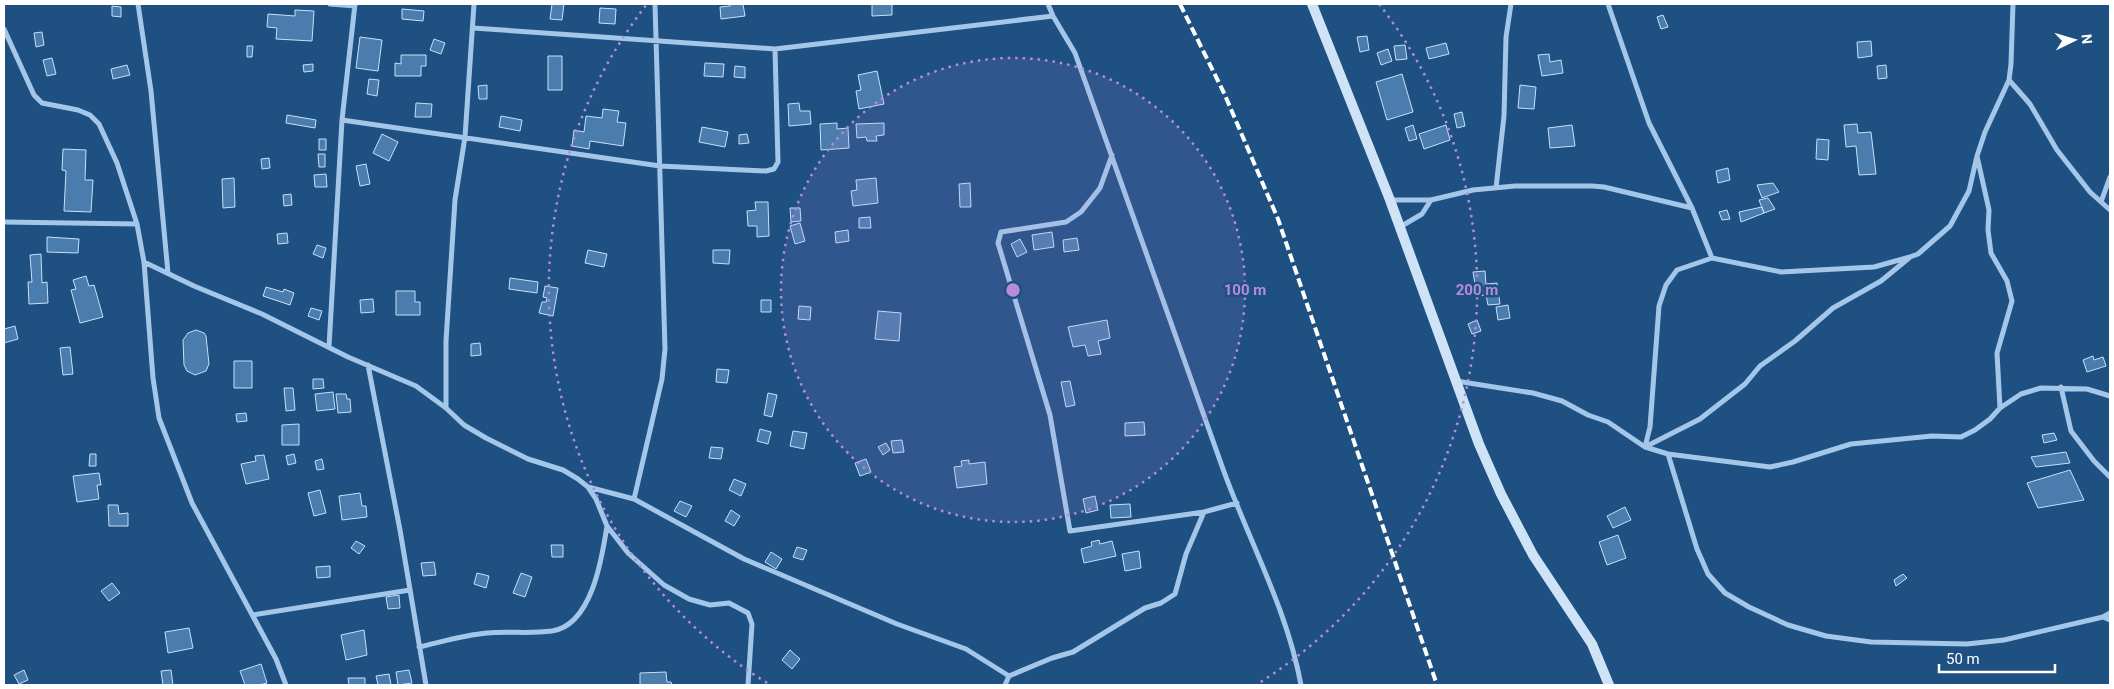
<svg xmlns="http://www.w3.org/2000/svg" width="2114" height="689" font-family="Roboto,sans-serif">
<rect width="100%" height="100%" fill="#1e5082"/>
<path fill="#4a7cad" stroke="#c8e0f7" d="M552 4H564L562 20 550 19Z
M730 4H743L745 16 721 19 720 7 730 6Z
M872 4H892V15L872 16Z
M112 6 121 7V17L112 16Z
M600 8 616 9 615 24 599 23Z
M402 9 424 11 423 21 402 19Z
M295 10 314 11 312 41 276 39 277 28 267 27 268 14 295 16Z
M1663 15 1668 27 1661 29 1657 17Z
M42 32 44 45 36 47 34 33Z
M1367 36 1369 50 1360 52 1357 37Z
M360 37 382 40 378 71 356 68Z
M434 39 445 43 441 54 430 50Z
M1871 41 1872 56 1858 58 1857 42Z
M1446 43 1449 54 1429 59 1426 48Z
M1405 45 1407 59 1396 60 1394 46Z
M247 46H253L252 57H247Z
M1388 49 1392 61 1381 65 1377 53Z
M1549 54 1550 62 1561 60 1563 73 1542 76 1538 55Z
M401 55H426V66H421V76H395V63L401 64Z
M548 56H562V90H548Z
M52 58 56 74 47 76 43 60Z
M705 63 724 64 723 77 704 76Z
M313 64V71L304 72 303 65Z
M127 65 130 75 113 79 111 69Z
M1886 65 1887 78 1878 79 1877 66Z
M735 66 745 67V78L734 77Z
M877 71 884 104 859 109 856 91 861 90 858 75Z
M1402 74 1413 112 1387 120 1376 82Z
M369 79 379 80 377 96 367 94Z
M487 85V99H479L478 86Z
M1520 85 1536 87 1534 109 1518 108Z
M416 103 432 104 431 117H415Z
M799 103 800 111H810L811 124 789 126 788 104Z
M603 109 619 111 617 122 626 123 623 146 590 141 589 149 572 146 574 130 584 132 586 116 602 118Z
M1462 112 1465 126 1457 128 1454 114Z
M287 115 316 120 315 128 286 123Z
M501 116 522 120 520 131 499 127Z
M837 123V129L848 128 849 148 821 150 820 124Z
M884 123V135L876 136 877 141H867L866 137 857 138 856 124Z
M1857 124 1858 133 1871 132 1876 174 1859 175 1856 146 1846 147 1844 125Z
M1413 125 1417 139 1409 141 1405 128Z
M1446 125 1450 140 1424 149 1419 134Z
M1572 125 1575 146 1550 148 1548 128Z
M702 127 728 132 725 147 699 142Z
M382 134 398 142 389 161 373 153Z
M747 134 749 143 739 144V135Z
M319 139H326V150H319Z
M1817 139 1829 140 1828 160 1816 159Z
M63 149 86 150 85 180H93L91 212 64 211 66 171 62 170Z
M318 154H325V167H319Z
M269 158 270 168 262 169 261 159Z
M366 164 370 184 360 186 356 166Z
M1728 168 1730 180 1718 183 1716 171Z
M326 174 327 187H315L314 175Z
M234 178 235 207 223 208 222 179Z
M876 178 878 203 853 206 851 191 857 190 856 180Z
M970 183 971 207H960L959 184Z
M1773 183 1779 192 1762 198 1757 185Z
M291 194 292 205 284 206 283 195Z
M1768 198 1775 209 1764 213 1759 200Z
M755 202H768L769 236 757 237V226H748L747 211 756 210Z
M1762 207 1764 213 1741 222 1739 212Z
M790 208H800L801 221 791 222Z
M1727 210 1730 219 1722 220 1719 212Z
M870 217 871 228H859V218Z
M800 223 805 241 795 244 790 226Z
M848 230 849 241 836 243 835 232Z
M1052 232 1054 247 1034 250 1032 235Z
M287 233 288 243 278 244 277 234Z
M47 237 79 239 78 253 47 252Z
M1077 238 1079 250 1064 252 1063 240Z
M1020 239 1027 252 1017 257 1011 244Z
M317 245 326 248 323 258 313 254Z
M588 250 607 254 604 267 585 263Z
M713 250H730L729 264 713 263Z
M41 254 42 283 47 282 48 303 29 304 28 282H32L30 255Z
M1485 271 1486 284 1497 283 1500 304 1488 305 1486 295 1477 296 1473 272Z
M86 276 89 286 94 285 103 317 80 323 71 290 76 289 73 280Z
M510 278 538 282 537 293 509 289Z
M545 286 558 288 553 316 539 313 542 302H546L547 298 543 297Z
M266 287 283 292 284 289 294 293 290 305 263 296Z
M396 291H415V302H420V315H396Z
M373 299 374 312 361 313 360 300Z
M761 300H771V312H761Z
M1508 305 1510 318 1498 320 1496 307Z
M799 306 811 307 810 320 798 319Z
M311 308 322 311 319 320 308 316Z
M878 311 901 313 899 341 875 339Z
M1107 320 1110 338 1098 341 1101 354 1088 356 1085 345 1073 347 1068 327Z
M1477 320 1481 331 1472 334 1468 324Z
M15 326 18 339 4 343V329Z
M196 330 204 333 206 336 209 364 206 371 195 375 187 371 184 365 183 340 188 333Z
M480 343 481 355 471 356V344Z
M70 347 73 374 63 375 60 348Z
M2093 356 2094 360 2103 357 2106 366 2087 372 2083 360Z
M234 361H252V388H234Z
M717 369 729 370 727 383 716 382Z
M313 379H323L324 388 313 389Z
M1070 381 1075 405 1066 407 1061 382Z
M284 388H293L295 410 286 411Z
M333 392 335 409 317 411 315 394Z
M768 393 777 395 772 417 764 415Z
M336 394H346L347 399H350L351 412 338 413Z
M246 413 247 421 237 422 236 414Z
M1144 422 1145 435 1125 436V423Z
M299 424V445H282V425Z
M760 429 771 432 768 444 757 441Z
M793 431 807 433 804 449 790 446Z
M2054 433 2057 440 2044 443 2042 435Z
M902 440 904 452 893 453 891 441Z
M886 443 890 450 883 455 878 447Z
M711 447 723 448 721 459 709 458Z
M2066 452 2070 463 2036 467 2031 457Z
M90 454H96V466H89Z
M294 454 296 463 288 465 286 456Z
M264 455 269 479 246 484 241 464 256 461 255 456Z
M322 459 324 469 317 470 315 461Z
M866 459 871 472 860 476 855 463Z
M969 460V464L985 462 987 484 957 488 954 467 962 466 961 461Z
M2070 470 2084 500 2038 508 2027 483Z
M99 473 101 485H97L99 499 77 502 73 476Z
M734 479 746 484 741 496 729 490Z
M320 490 326 513 314 516 308 493Z
M360 493 362 506H366L367 517 342 520 339 496Z
M1095 496 1098 510 1086 513 1083 499Z
M680 501 692 506 686 517 674 511Z
M1130 504 1131 517 1111 518 1110 505Z
M108 505H118L119 514 128 513V526H109Z
M1625 507 1631 520 1613 528 1607 516Z
M731 510 740 516 734 526 725 521Z
M1618 535 1626 558 1607 565 1599 542Z
M1099 540 1100 544 1112 541 1116 556 1084 563 1081 549 1092 546 1091 542Z
M356 541 365 546 359 554 351 548Z
M551 545H563V557H552Z
M797 547 807 550 803 560 793 557Z
M1139 551 1141 568 1125 571 1122 554Z
M771 552 782 559 776 569 765 562Z
M434 562 436 575 423 576 421 563Z
M330 566V577L317 578 316 567Z
M477 573 489 576 486 588 474 584Z
M521 573 532 577 525 597 513 593Z
M1903 574 1907 578 1896 586 1894 580Z
M112 583 120 593 109 601 101 591Z
M399 595 400 608 388 609 386 597Z
M189 628 193 648 168 653 165 632Z
M364 630 367 655 346 660 341 635Z
M790 650 800 659 792 669 782 660Z
M261 664 267 683 259 685H245L240 671Z
M24 670 28 680 19 684 14 675Z
M171 670 173 685H163L161 671Z
M409 670 412 683 398 685 396 672Z
M666 672 667 682H671L672 685H640V673Z
M389 674 391 685H378L376 676Z
M348 678H365V685H349Z"/>
<g fill="none" stroke-linecap="round" stroke-linejoin="round">
<path stroke="#a4c7e9" stroke-width="5" d="M138 4 151 91 168 273
M330 4 355 6
M1048 4 1053 16 1075 53C1125 191 1173 331 1223 469 1249 541 1287 609 1301 685
M1608 4 1649 123 1692 208 1712 258
M473 28 775 49 1053 16
M4 29 34 95 42 103 78 110 90 115 99 124 117 163 137 224 144 262 153 378 159 418 192 503 276 659 286 685
M2009 80 2030 104 2057 150 2090 192 2110 210
M342 120 660 166 766 171 774 169 778 162 775 49
M1112 155 1100 188 1081 212 1066 222 1001 232 998 243 1050 415 1070 531 1204 512 1237 503
M1496 188 1504 116 1506 37 1511 4
M1390 200H1431L1473 190 1515 186H1592L1604 187 1692 208
M2101 202 2110 177
M4 222 137 224
M1400 227 1422 214 1431 200
M144 262 194 286 262 314 348 357 416 386 446 408 464 425 486 438 528 459 563 470 578 479 588 487 596 499 607 526 628 553 664 585 689 599 710 605 729 603 748 613 752 624 748 685
M329 347 342 120 355 4
M368 365 400 530 426 685
M1456 381 1533 393 1562 401 1588 415 1608 422 1645 447 1668 454 1770 467 1793 462 1851 444 1932 436 1961 437 1975 430 1990 419 2000 408 2021 394 2041 388 2087 389 2110 396
M2061 387 2071 431 2094 461 2110 477
M446 408V341L455 200 465 137 474 4
M2000 408 1997 353 2012 301 2007 281 1991 253 1988 230 1989 210 1977 156 1985 132 2009 80 2011 64 2013 4
M1645 447 1650 427 1659 306 1666 285 1677 270 1712 258 1781 272 1874 267 1910 257 1918 254 1950 226 1969 191 1977 156
M1645 447 1700 419 1745 384 1760 366 1795 341 1833 308 1881 281 1909 258
M1668 454 1697 549 1708 574 1725 593 1749 607 1788 625 1826 636 1871 642 1967 644 2004 640 2103 617 2110 613
M588 487 634 499 744 559 897 624 966 649 1009 676
M634 499 662 379 665 349 655 4
M253 615 410 590
M2103 617 2110 620
M419 647C441 642 464 635 487 633 508 631 530 634 552 631 592 625 602 558 607 526
M1005 685 1009 676 1052 658 1073 652 1145 608 1161 603 1175 594 1186 554 1204 512"/>
<path stroke="#cfe3f7" stroke-width="10" d="M1312 4 1390 200 1479 444 1501 494 1533 555 1592 644 1609 685"/>
<path stroke="#fff" stroke-width="4" stroke-dasharray="9 4" stroke-linecap="butt" d="M1180 4 1224 93 1278 219 1437 685"/>
</g>
<circle cx="1013" cy="290" r="232" fill="#b68bdc" fill-opacity=".12"/>
<g fill="none" stroke="#b68bdc" stroke-width="2.5" stroke-dasharray="2.5 5">
<circle cx="1013" cy="290" r="232"/>
<path d="M767 683A464 464 0 0 1 647 4M1379 4A464 464 0 0 1 1259 683"/>
</g>
<circle cx="1013" cy="290" r="8" fill="#b68bdc" stroke="#1e5082" stroke-width="2.5"/>
<g font-size="15" text-anchor="middle" font-weight="bold" fill="#b68bdc" stroke="#1e5082" stroke-width="5" stroke-linejoin="round" paint-order="stroke">
<text x="1245" y="295">100 m</text>
<text x="1477" y="295">200 m</text>
</g>
<rect width="2114" height="689" fill="none" stroke="#ffffff" stroke-width="10"/>
<g transform="translate(2074 40) rotate(85)" stroke="#1e5082" stroke-width="4" paint-order="stroke">
<path d="M0-4L9 19L0 12L-9 19Z" fill="#ffffff"/>
<text y="-8" font-size="14" font-weight="bold" text-anchor="middle" fill="#ffffff">N</text>
</g>
<path d="M1939 664v8h116v-8" fill="none" stroke="#ffffff" stroke-width="2.5"/>
<text x="1946" y="664" font-size="15" fill="#ffffff" stroke="#1e5082" stroke-width="4" paint-order="stroke">50 m</text>
</svg>
